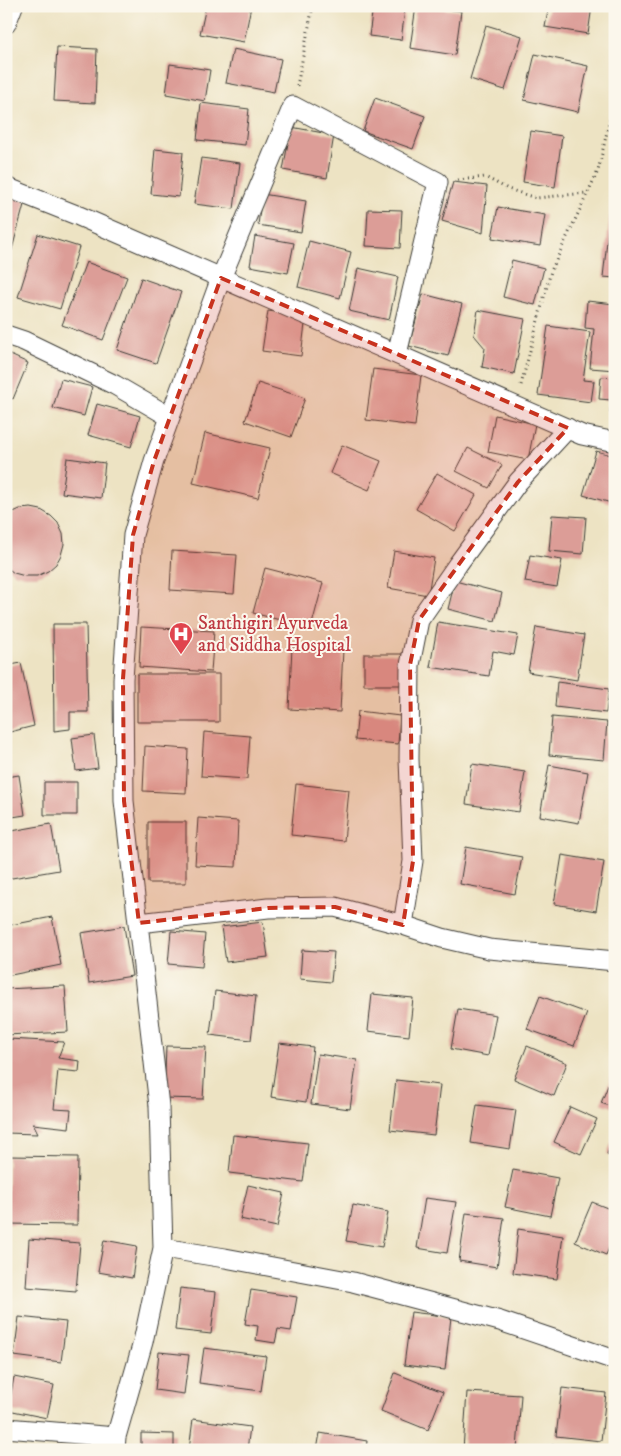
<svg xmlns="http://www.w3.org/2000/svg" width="621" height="1456" font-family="'IM FELL DW Pica',serif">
<rect width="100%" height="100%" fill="#fbf7ec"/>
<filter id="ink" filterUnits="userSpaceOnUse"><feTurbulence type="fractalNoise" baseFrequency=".02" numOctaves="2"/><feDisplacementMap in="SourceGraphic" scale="10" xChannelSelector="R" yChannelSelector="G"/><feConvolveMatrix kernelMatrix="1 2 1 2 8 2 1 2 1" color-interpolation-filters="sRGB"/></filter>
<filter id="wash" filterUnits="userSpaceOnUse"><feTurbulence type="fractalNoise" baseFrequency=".0096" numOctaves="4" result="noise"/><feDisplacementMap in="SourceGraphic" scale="20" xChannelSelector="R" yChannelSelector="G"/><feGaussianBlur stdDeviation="1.12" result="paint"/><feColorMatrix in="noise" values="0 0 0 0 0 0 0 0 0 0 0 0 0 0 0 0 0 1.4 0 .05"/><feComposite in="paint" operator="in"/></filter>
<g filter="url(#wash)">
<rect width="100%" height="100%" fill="#ede3c3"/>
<g id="blocks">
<path fill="#dc9d97" d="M206 6H251L244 42 200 34Z
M373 6 405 10 401 40 369 36Z
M416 6 461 11 455 55 410 48Z
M549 6H592L588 34 545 27Z
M486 25 522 36 505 90 470 79Z
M57 47 97 49 95 103 54 101Z
M233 49 281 59 274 92 226 83Z
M535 54 588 66 578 112 524 100Z
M170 64 210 70 205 101 166 94Z
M375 98 425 116 413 149 363 131Z
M201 103 249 109 245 145 197 140Z
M291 127 334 135 327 178 283 170Z
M531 131 562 136 555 187 523 182Z
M155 149 183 152 179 197 151 194Z
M201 158 240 163 234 209 194 204Z
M453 182 487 186 483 233 442 221Z
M262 194 306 201 301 232 258 225Z
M6 195 25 201 7 268H6Z
M498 207 545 215 540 246 492 238Z
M368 209 402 210 400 248 366 246Z
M610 215 615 216V278L603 277Z
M38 234 79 247 60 309 18 297Z
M255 236 294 243 288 273 250 266Z
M309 241 351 252 340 298 298 287Z
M512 260 544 268 535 305 503 297Z
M86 262 127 277 103 340 62 325Z
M358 268 398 277 389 320 349 311Z
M141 278 181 292 156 363 117 350Z
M423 294 462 304 448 356 409 346Z
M587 301 615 304V370L590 368 594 329 585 328Z
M478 310 525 319 514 374 482 367 485 348 474 335Z
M268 311 306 316 301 356 262 351Z
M548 326 590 332 583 380 594 381 591 402 538 395Z
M6 353 28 363 13 399 6 396Z
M373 369 421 375 415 426 366 420Z
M601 377 615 378V413H610L611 400 599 399Z
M61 379 92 387 84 416 53 408Z
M258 383 305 398 291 437 245 421Z
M97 404 140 416 131 447 88 435Z
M495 415 535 424 528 460 488 452Z
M205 433 270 448 258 498 193 483Z
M342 445 381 461 369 490 330 473Z
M468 448 502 465 489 488 456 471Z
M596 451 615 456V504L583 495Z
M67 458 105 463 101 498 62 493Z
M437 473 476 495 455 531 416 509Z
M31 508 41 510 51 516 58 523 63 534 64 544 61 555 56 564 48 571 37 576H25L14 573 6 567V518L9 514 20 509Z
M552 515 586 517 583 554 549 551Z
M172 551 237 555 234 594 170 590Z
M394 551 434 558 428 595 388 588Z
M530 555 562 560 557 587 525 582Z
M265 568 323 583 311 628 253 613Z
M455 581 502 593 495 621 448 609Z
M438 622 518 635 514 655 493 651 489 676 430 667Z
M53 624H86L88 712H70V729L54 731Z
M141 627 214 631 211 672 139 667Z
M536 627 584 635 577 680 528 672Z
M292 647 343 649 340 712 289 709Z
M364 654H402V685H364Z
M21 663 34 726 6 733V666Z
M137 674H219V722H137Z
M557 682 609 689 606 713 555 707Z
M358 711 400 716 398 744 355 740Z
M552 717 607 722 604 760 549 755Z
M204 732 250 736 247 779 201 776Z
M94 735 98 768 76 771 72 738Z
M145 746 188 749 186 793 143 791Z
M472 764 525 772 519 812 466 804Z
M549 765 588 772 579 823 540 816Z
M19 775 25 815 6 818V777Z
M44 782H77V815H44Z
M296 784 349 790 344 841 291 835Z
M198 818 238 821 236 867 195 865Z
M148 822H186V883H148Z
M51 824 59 870 6 879V832Z
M466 847 522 857 515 894 460 884Z
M562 855 604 862 596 911 554 904Z
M52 917 61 965 6 976V926Z
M263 922 268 957 226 962 221 927Z
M124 926 132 976 89 983 81 933Z
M171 931 205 934 202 967 168 964Z
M302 950 334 952 331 982 300 979Z
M65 986 68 1032 6 1035V989Z
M215 991 256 996 251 1040 210 1035Z
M372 994 413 998 409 1036 368 1031Z
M540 996 587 1013 574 1046 527 1029Z
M458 1009 496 1015 488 1056 451 1049Z
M8 1039 64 1042 58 1058 80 1061 79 1072 58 1070 54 1109 71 1110 69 1128 33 1124 38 1134 6 1133V1083Z
M279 1043 313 1047 306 1102 271 1097Z
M166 1046 206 1047 203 1099 164 1098Z
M527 1046 567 1063 554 1096 514 1079Z
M318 1054 357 1060 350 1109 311 1104Z
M615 1068V1108L601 1103Z
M396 1080 440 1085 434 1135 390 1130Z
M477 1105 516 1110 510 1149 471 1143Z
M570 1107 597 1119 581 1154 554 1142Z
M233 1135 308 1143 303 1182 229 1173Z
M615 1135V1157L607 1154Z
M8 1156 78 1157 77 1225 7 1224Z
M513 1170 558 1178 550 1216 505 1207Z
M248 1185 284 1193 277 1227 240 1219Z
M425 1198 456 1202 447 1253 417 1248Z
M592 1202 615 1211V1234L606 1255 575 1242Z
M353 1205 388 1212 382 1247 346 1241Z
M466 1213 504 1218 497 1267 459 1261Z
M518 1229 563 1236 557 1279 513 1273Z
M29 1239 80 1243 76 1291 26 1287Z
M104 1240 137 1246 132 1278 98 1272Z
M180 1288 216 1292 211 1334 175 1330Z
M251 1290 297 1297 291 1331 278 1329 275 1343 256 1340 258 1326 245 1324Z
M411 1312 451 1317 445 1370 404 1365Z
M19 1317 66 1322 61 1362 14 1356Z
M204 1348 266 1356 261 1391 199 1383Z
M159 1352 189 1355 184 1394 155 1390Z
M395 1373 443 1392 428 1430 381 1411Z
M14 1377 54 1385 47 1418 8 1410Z
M562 1388 606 1393 601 1441 556 1436Z
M467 1392 521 1395 517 1450H463Z
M193 1419 250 1427 247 1450H189Z
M141 1433 174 1434V1450H141Z
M320 1433 367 1441 366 1450H317Z
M552 1445 572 1449V1450H551Z"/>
</g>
</g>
<g filter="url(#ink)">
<use href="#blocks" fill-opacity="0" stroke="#3b3a35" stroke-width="1"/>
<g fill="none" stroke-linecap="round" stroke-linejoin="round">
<g stroke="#3b3a35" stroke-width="21">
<path id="street" d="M6 24 13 6
M6 187 79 216 582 435 615 442
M6 335 24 341 115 385 170 417
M568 428 518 482 458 564 419 620 410 665 409 759 413 861 403 925 442 938 489 949 615 961
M139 923 268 908 335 907 403 925
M163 1248 225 1258 353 1282 500 1321 615 1360
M6 1428 116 1437
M115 1450 116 1437 143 1342 163 1248 159 1106 124 801 123 679 133 535 154 461 221 278 293 106 438 182 397 354"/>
</g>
<path stroke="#3b3a35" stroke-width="3" stroke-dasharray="1 4" stroke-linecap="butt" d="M297 86 313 6
M458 180 485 177 508 189 536 198 587 193
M521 385 551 271 598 171 615 97"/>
<use href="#street" stroke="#fff" stroke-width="19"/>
</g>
</g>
<path fill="#c8321e" fill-opacity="0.2" stroke="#c8321e" stroke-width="4" stroke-dasharray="10 6" stroke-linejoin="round" d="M221 278 568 428 518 482 419 620 410 665 413 861 403 925 335 907 268 908 139 923 124 801 123 679 133 535 154 461Z"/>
<defs>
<g id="hospital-pin" transform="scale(1.25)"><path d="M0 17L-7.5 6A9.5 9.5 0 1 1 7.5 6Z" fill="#e0444e" stroke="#fbf7ec"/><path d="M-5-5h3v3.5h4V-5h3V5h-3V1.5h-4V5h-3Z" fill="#fff"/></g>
</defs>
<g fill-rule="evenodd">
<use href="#hospital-pin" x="181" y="634"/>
</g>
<g text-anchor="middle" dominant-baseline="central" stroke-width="4" stroke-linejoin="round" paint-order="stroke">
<g font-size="19" fill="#be3a42" stroke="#fbf7ec" text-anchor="start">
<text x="198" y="623">Santhigiri Ayurveda<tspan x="198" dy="22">and Siddha Hospital</tspan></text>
</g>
</g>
<rect width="621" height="1456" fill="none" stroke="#fbf7ec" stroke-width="25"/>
</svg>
